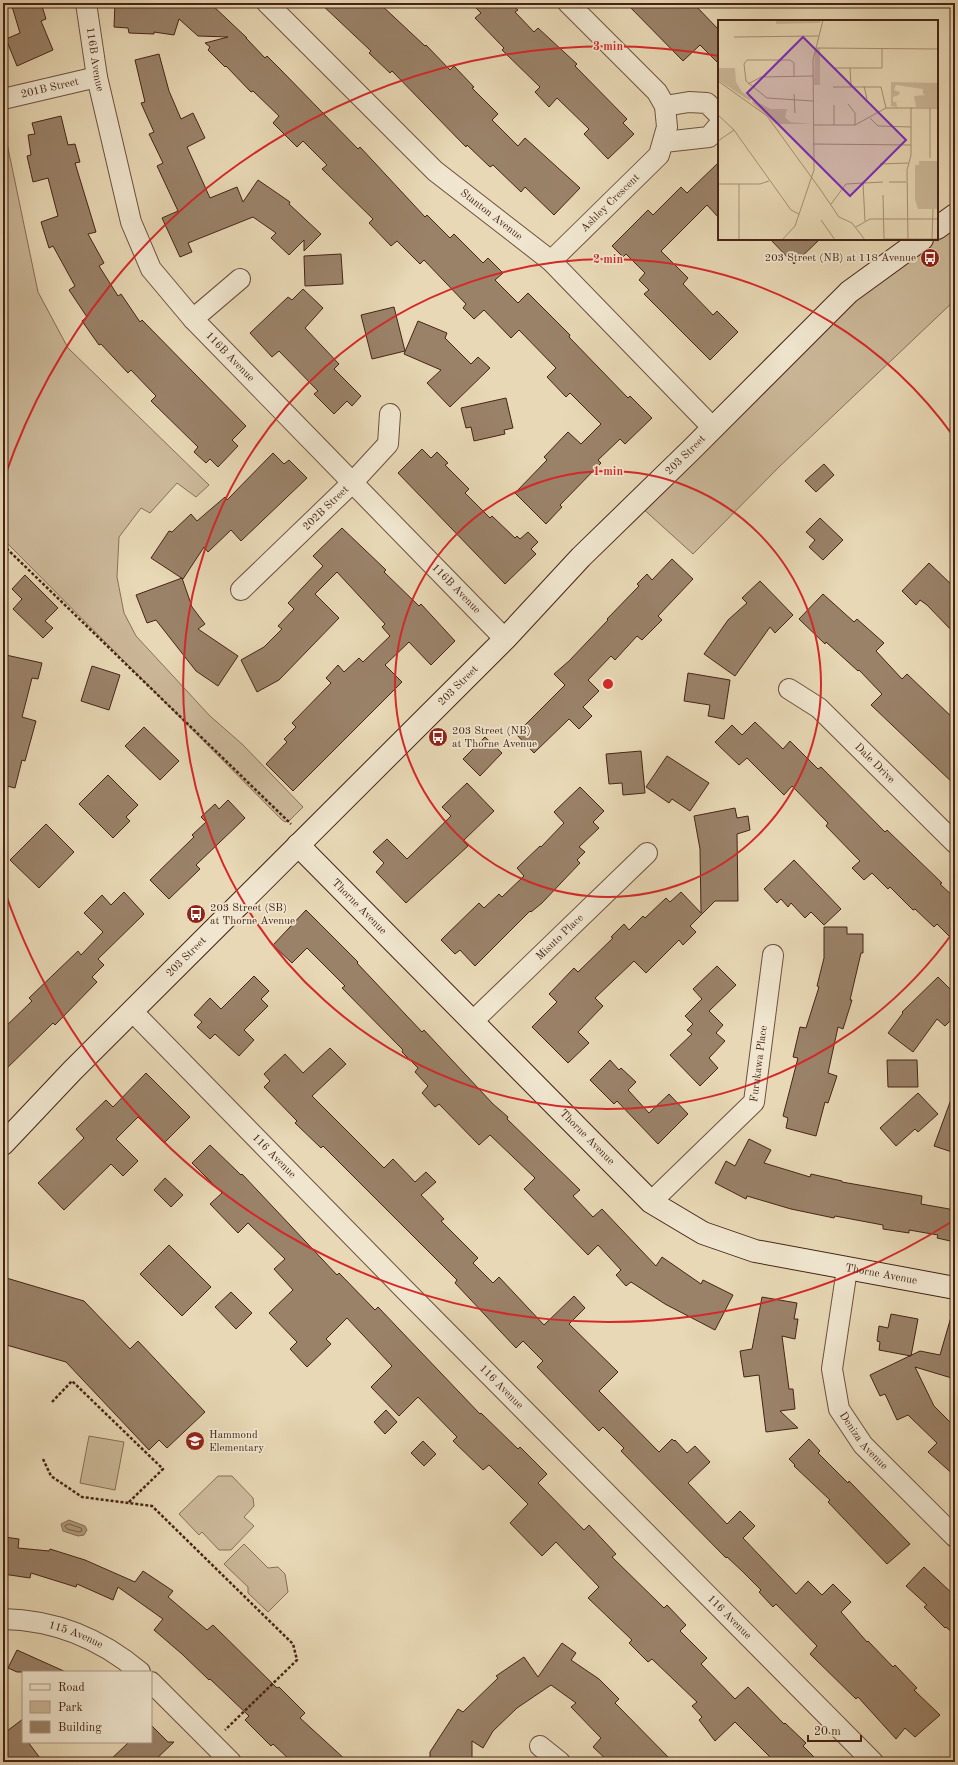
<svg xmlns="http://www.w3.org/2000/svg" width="958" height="1765" font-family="'Old Standard TT',serif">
<rect width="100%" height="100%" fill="#e8d8b5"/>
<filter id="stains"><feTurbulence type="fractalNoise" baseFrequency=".005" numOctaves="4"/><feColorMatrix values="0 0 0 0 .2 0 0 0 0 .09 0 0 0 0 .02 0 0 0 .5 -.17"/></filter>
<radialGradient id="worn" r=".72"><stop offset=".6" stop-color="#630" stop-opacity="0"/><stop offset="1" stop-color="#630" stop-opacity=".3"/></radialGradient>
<path fill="#ccb99a" stroke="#896e58" d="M3 124 38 292 68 348 209 485 196 497 177 483 150 513 141 508 119 537 117 577 124 613 136 636 210 716 242 744 303 807 290 820 285 822 281 819 3 539Z
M955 215V300L779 467 693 554 640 506 713 428 922 239H937V228Z
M89 1436 124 1442 115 1490 80 1483Z
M218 1476H232L253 1498 254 1506 244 1517 254 1526 231 1550H219L202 1532 199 1535 179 1514Z
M244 1544 268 1568 278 1567 285 1574 288 1592 268 1612 248 1593V1587L224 1564Z"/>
<path fill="#b19b7f" stroke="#866b55" d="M69 1520 85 1526 87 1530 84 1535 78 1536 63 1531 61 1524Z"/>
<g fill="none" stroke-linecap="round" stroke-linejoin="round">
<path stroke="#7c604a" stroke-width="1" d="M69 1524 81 1528 82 1531 79 1532 67 1529 65 1526Z"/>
</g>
<path fill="#9a8269" stroke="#462416" d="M11 3H41L46 19 41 21 53 50 17 66 6 39 20 33Z
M115 3H210L247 38H246L265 58 267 56 280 69 358 149 360 147 425 217 427 215 450 238 454 234 483 263 488 258 503 273 495 280 518 303 528 293 570 335 569 337 628 398 630 396 652 418 625 444 620 439 598 460 601 463 560 505 562 507 546 524 515 493 547 460 544 457 568 432 581 444 601 424 570 393 566 397 547 377 556 368 519 330 511 338 484 310 474 319 463 308 466 304 424 260 420 264 397 241 391 246 369 223 373 219 322 169 327 165 303 141 297 147 273 123 279 116 253 91 251 92 226 66 225 67 208 50 210 47 205 43 228 37 198 36 179 19 174 35 154 32V34L129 33 128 28 114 27Z
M320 3H379L425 46 426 45 450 70 454 66 474 87 472 88 498 114 492 120 518 146 525 138 580 188 554 215 525 187 521 192 493 165 490 167 467 145 466 147 392 71 390 73 369 53 371 51Z
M471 3H510L518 10 515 12 534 32 538 28 577 64 575 66 627 119 623 123 634 134 608 159 584 134 589 129 557 98 549 107 535 92 540 87 502 50 504 48 475 18 481 13Z
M626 3H693L719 30V64L700 45 683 61Z
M159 54 169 91 181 119 193 113 205 138 187 147 210 198 237 187 243 202 258 180 290 202 289 204 321 234 304 251V240L289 255 271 238 276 233 253 217 188 243 192 252 180 257 162 218 178 211 157 166 163 163 149 134 154 132 141 103 145 102 135 60Z
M61 116 68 145 75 144 80 162 75 163 96 232 88 234 104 263 99 266 118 296 121 294 140 322 142 320 246 426 232 440 238 446 218 467 210 459 206 463 194 452 198 447 151 401 156 396 131 370 128 373 101 344 99 345 82 321 87 317 69 290 75 286 53 246 49 248 41 222 58 216 48 178 33 182 27 156 31 155 28 135 35 134 32 123Z
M719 162V218L707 205 661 251 688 278 683 284 713 315 717 311 738 332 710 360 644 294 649 290 639 280 645 273 626 254 623 257 612 246 648 210 653 215 681 187 687 193Z
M770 239H820L794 264Z
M341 254 343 284 305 286 304 256Z
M303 289 323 308 305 328 339 364 334 369 361 396 352 406 347 401 334 414 314 394 318 391 279 351 272 357 250 333 288 297 292 300Z
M394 307 405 351 372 359 361 315Z
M418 321 447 333 445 338 471 364 478 357 490 368 450 407 427 383 441 370 404 354Z
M506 398 513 428 504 430 505 434 474 441 471 427 466 428 461 408Z
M422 449 431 458 437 452 448 463 445 465 469 489 465 493 490 518 492 516 515 538 517 536 520 539 528 532 538 542 531 549 536 554 505 584 398 473Z
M273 453 284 464 289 460 307 478 241 541 231 530 208 552 204 547 183 579 151 558 169 531 172 532 191 514 197 521 225 497 227 500Z
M824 464 834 475 816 492 805 481Z
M820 518 843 540 823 560 809 547 815 540 806 532Z
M342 528 386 570 384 572 419 606 421 604 455 641 431 665 409 642 385 665 402 682 293 791 266 764 287 742 284 739 296 727 292 723 331 683 326 678 338 665 344 672 359 658 363 662 390 636 382 627 385 624 337 572 315 594 339 618 279 680 257 692 241 660 264 647 282 629 278 626 294 609 288 603 323 566 313 556Z
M672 559 693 579 658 616 662 620 642 640 637 636 615 660 611 656 588 680 599 691 583 707 592 716 579 729 569 719 534 753 516 734 565 685 554 674 569 661 608 620 607 619 639 586 637 584 647 574 652 580Z
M929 563 955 588V634L927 605 920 600 916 605 902 591Z
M25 575 58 608 45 621 53 628 43 638 13 609 22 599 12 589Z
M182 578 192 607 205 624 198 629 238 656 218 686 196 671 156 620 147 623 136 595Z
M760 581 793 615 775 633 770 627 735 676 704 654 728 620 747 603 742 598Z
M823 594 854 622 857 619 884 643 876 651 902 679 907 674 955 720V785L871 705 882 694 859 670 858 671 826 642 825 644 799 619Z
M6 655 42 663 38 679 32 678 22 717 36 721 25 761 22 760 15 788 3 785V669Z
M92 666 120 675 109 710 81 701Z
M688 673 730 680 724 719 708 716 710 705 684 701Z
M755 722 783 749 790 741 818 769 821 767 885 832 887 830 942 883 940 884 955 898V942L937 924 934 927 915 909 913 910 890 887 888 889 872 873 864 880 852 868 860 861 858 859 826 826 828 823 792 786 784 795 747 758 739 765 715 742 732 725 742 735Z
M144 727 179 761 160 780 125 746Z
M485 737 502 753 480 776 463 759Z
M641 751 645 793 623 795 622 783 609 784 606 754Z
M667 756 709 783 690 811 672 799 669 803 646 787Z
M108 775 138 805 126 817 130 821 113 838 79 804Z
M467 783 494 811 463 841 468 846 406 903 376 872 384 863 373 852 387 839 407 859 451 816 442 807Z
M580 787 604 811 593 822 599 828 579 847 585 852 577 860 580 863 542 903 531 912 530 911 475 966 460 950 455 954 441 940 479 903 484 908 499 894 502 897 524 876 517 868 540 846 541 847 564 823 554 812Z
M228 800 245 818 196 865 200 869 169 899 150 880 194 837 192 835 206 822 201 817 215 804 219 809Z
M735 808 737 818 748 816 750 830 737 834 738 901H715L690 926 696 932 683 945 679 940 646 973 634 961 595 998 603 1006 578 1032 589 1043 568 1063 532 1027 557 1002 549 994 574 968 578 972 613 938 611 937 624 924 629 930 643 916 645 918 666 898 670 902 681 892 701 913 700 849 694 816Z
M46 824 74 852 39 888 10 860Z
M794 860 841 909 824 925 811 912 805 918 791 903 788 907 781 899 777 903 764 889Z
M124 892 144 914 98 959 104 965 92 977 97 982 55 1025 53 1023 3 1072V1029L32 1001 29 998 78 951 81 955 103 932 84 913 102 895 111 905Z
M306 910 358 962 357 963 422 1032 424 1030 436 1043 493 1104 508 1117 507 1119 580 1190 573 1196 593 1217 602 1209 656 1266 662 1257 701 1284 703 1280 733 1295 715 1330 665 1304 631 1282 626 1286 616 1275 621 1270 598 1245 588 1255 524 1189 535 1178 490 1135 479 1145 439 1104 435 1107 422 1093 428 1086 415 1072 418 1068 402 1052 403 1050 342 988 345 986 307 948 292 963 273 945Z
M824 927H847V934H863V953H861L850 1000H852L843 1029 838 1027 828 1073 837 1076 828 1103 825 1102 816 1136 786 1128 788 1118 783 1116 798 1058 793 1057 800 1027 806 1028 819 987 817 986 824 958Z
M717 966 736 985 709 1011 723 1025 716 1033 725 1041 709 1058 718 1068 700 1086 670 1055 692 1034 687 1030 693 1024 685 1016 702 999 693 989Z
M254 976 269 991 261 999 268 1006 244 1030 254 1040 239 1056 215 1034 210 1039 197 1027 202 1022 194 1015 210 998 221 1009Z
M938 977 955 994V1016L945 1026 937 1019 913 1052 888 1033 903 1013 902 1012Z
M330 1048 346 1064 312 1096 384 1168 393 1159 415 1182 426 1172 436 1182 421 1195 444 1219 441 1221 478 1258 473 1263 493 1283 499 1277 544 1325 574 1296 585 1308 569 1324 618 1372 599 1391 659 1452 672 1439 674 1441 675 1440 687 1453 695 1446 710 1462 688 1483 727 1524 740 1511 755 1526 743 1538 796 1594 808 1581 822 1595 833 1584 851 1602 841 1612 867 1642 868 1641 893 1667 895 1665 917 1688 914 1690 940 1715 915 1737 905 1728 896 1739 858 1697 856 1699 810 1654 817 1646 776 1604 773 1607 759 1592 761 1590 742 1571 727 1557 726 1558 621 1451 624 1448 603 1427 599 1431 537 1367 543 1361 523 1341 516 1348 455 1283 457 1280 323 1146 321 1148 295 1123 297 1121 264 1087 270 1081 264 1074 285 1054 303 1073Z
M610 1060 619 1070 621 1068 636 1082 628 1090 649 1113 669 1094 688 1114 658 1144 617 1101 614 1104 590 1080Z
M887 1060H917L918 1087H888Z
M146 1073 190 1117 164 1143 138 1117 116 1139 138 1161 123 1176 111 1164 64 1210 38 1183 84 1138 76 1129 106 1100 113 1107Z
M918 1093 938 1114 918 1132 915 1129 896 1146 880 1128Z
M953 1094H955V1153L934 1146Z
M749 1139 771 1150 764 1163 810 1177 811 1174 842 1181V1182L922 1196 921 1204 955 1210V1242L937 1238 938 1235 909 1230V1233L883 1229V1225L835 1216 834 1218 791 1209 747 1196 746 1199 715 1183 726 1161 735 1166Z
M210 1145 241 1175 242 1174 337 1275 339 1273 375 1310 378 1307 480 1414 481 1413 518 1449 520 1447 547 1474 538 1483 584 1530 589 1525 616 1554 612 1557 664 1608 667 1605 686 1625 680 1631 707 1658 701 1664 735 1699 748 1687 784 1724 785 1723 806 1743 803 1746 819 1762H775L735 1722 715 1741 699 1720 702 1717 692 1706 697 1702 652 1659 648 1662 629 1643 632 1640 588 1598 599 1587 556 1542 542 1556 510 1523 528 1504 489 1465 483 1470 453 1441 457 1437 418 1397 399 1416 371 1387 392 1366 347 1318 326 1339 331 1344 307 1367 290 1349 297 1342 269 1313 293 1290 274 1269 285 1259 248 1223 238 1233 210 1204 222 1193 192 1163Z
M165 1178 183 1195 171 1207 154 1190Z
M169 1245 211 1287 182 1316 140 1274Z
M3 1277 84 1301 130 1349 138 1341 205 1412 167 1448 159 1440 149 1450 66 1362 3 1344Z
M231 1292 252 1313 236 1329 215 1307Z
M762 1297 797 1303 794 1319H798L795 1339 782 1336 789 1389H793L795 1409 780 1411 798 1428 766 1432 759 1375 744 1377 740 1351 752 1349Z
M891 1314 918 1319 911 1356 879 1350 880 1342 877 1341 879 1326 888 1328Z
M951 1317H955V1379L915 1367 934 1406 955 1427V1476L928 1452 937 1443 908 1415 897 1420 885 1394 880 1396 870 1375 920 1351 940 1355Z
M386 1410 397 1422 385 1434 374 1422Z
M809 1439 820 1451 818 1453 848 1483 849 1481 910 1544 887 1564 828 1502 830 1500 794 1466 795 1465 789 1459Z
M423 1441 436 1454 424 1466 411 1453Z
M4 1537 19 1539 18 1548 49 1551 50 1549 85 1560 135 1582 143 1571 173 1591 168 1597 207 1630 213 1625 277 1688 279 1687 305 1713 300 1718 348 1762H292L273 1744 271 1746 245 1720 249 1716 210 1679 209 1680 182 1654 154 1630 163 1619 118 1587 113 1600 77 1584 76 1587 31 1573 30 1578 3 1574Z
M924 1567 955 1596V1635L946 1627 945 1628 924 1607 927 1605 906 1586Z
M562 1643 576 1653 571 1660 599 1679 619 1699 615 1703 673 1762H609L593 1747 601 1738 571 1707 576 1703 551 1685 517 1708 493 1731 483 1748 472 1741V1762H430V1752L458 1709 463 1712 498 1678 496 1676 524 1657 538 1677Z
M17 1650 66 1672H17L8 1668Z
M23 1719V1742H28L43 1762H31L23 1758 18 1762H3V1734Z
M151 1725 168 1742H174L153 1762H108L129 1742H151Z"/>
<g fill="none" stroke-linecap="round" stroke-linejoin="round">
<g stroke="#6e513e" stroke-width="22">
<g id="street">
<path id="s1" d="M86 3 97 77 131 222 151 269 193 319 505 639"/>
<path id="s2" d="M267 3 435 171 551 261 713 428"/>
<path id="s3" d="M3 99 97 77"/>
<path d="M665 106 689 102 707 103 719 115"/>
<path d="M664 142 709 137 719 125"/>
<path id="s4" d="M551 261 659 155 667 127 665 106 657 92 568 3"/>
<path d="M193 319 240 279"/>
<path id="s5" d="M241 590 352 483 388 444 390 414"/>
<path id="s6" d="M789 689 819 708 955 843"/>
<path id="s7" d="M132 1011 403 1288 873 1762"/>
<path id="s8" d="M472 1022 647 853"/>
<path id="s9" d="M651 1202 754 1102 773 955"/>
<path id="s10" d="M847 1269 832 1369 839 1409 863 1445 955 1537"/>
<path id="s11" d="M3 1619C54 1620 101 1639 140 1672"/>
<path d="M151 1682 231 1762"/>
<path d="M540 1746 560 1762"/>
</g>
</g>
<g stroke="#462416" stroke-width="24">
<g id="secondary">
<path d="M937 228 955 215"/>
<path id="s12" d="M298 845 651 1202 703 1233 755 1251 955 1288"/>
<path id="s13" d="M3 1144 72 1071 505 639 581 557 691 450 849 292 922 239"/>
</g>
</g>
<path stroke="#462416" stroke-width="2.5" stroke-dasharray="3 2" stroke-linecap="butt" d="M3 545 291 824
M52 1402 72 1381 163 1469 128 1503
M43 1459 51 1476 82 1497 152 1506 293 1644 297 1660 225 1730"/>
<use href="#street" stroke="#f0e6cf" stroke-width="20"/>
<use href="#secondary" stroke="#f0e6cf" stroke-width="22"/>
</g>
<g fill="none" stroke="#d62828" stroke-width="2">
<circle cx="608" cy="684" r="213"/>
<path d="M954 931A425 425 0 1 1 954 437"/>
<path d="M951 1222A638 638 0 0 1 5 892M5 476A638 638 0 0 1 719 56"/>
</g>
<defs>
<g id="bus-disc" transform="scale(1)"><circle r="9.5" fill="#8f2418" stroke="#f0e6cf"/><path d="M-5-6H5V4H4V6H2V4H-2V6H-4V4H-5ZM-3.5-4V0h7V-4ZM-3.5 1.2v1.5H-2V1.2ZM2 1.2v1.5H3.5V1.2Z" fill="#fff"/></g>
<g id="school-disc" transform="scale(1)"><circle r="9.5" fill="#8f2418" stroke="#f0e6cf"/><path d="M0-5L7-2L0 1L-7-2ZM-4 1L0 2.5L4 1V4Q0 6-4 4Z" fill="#fff"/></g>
</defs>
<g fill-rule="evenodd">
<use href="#bus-disc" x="930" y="258"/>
<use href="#bus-disc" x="438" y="737"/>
<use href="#bus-disc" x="196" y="914"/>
<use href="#school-disc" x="195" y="1441"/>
</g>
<g text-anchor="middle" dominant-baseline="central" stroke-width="3.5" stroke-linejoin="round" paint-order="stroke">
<g font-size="11" fill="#462416" stroke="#f0e6cf">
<text stroke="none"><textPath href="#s1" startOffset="57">116B Avenue</textPath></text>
<text stroke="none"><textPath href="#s3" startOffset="48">201B Street</textPath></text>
<text stroke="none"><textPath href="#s4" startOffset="83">Ashley Crescent</textPath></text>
<text stroke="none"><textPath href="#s2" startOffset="309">Stanton Avenue</textPath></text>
<text stroke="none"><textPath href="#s1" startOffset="393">116B Avenue</textPath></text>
<text stroke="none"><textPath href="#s13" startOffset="970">203 Street</textPath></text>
<text stroke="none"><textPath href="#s5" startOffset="118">202B Street</textPath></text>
<text stroke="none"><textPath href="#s1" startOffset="717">116B Avenue</textPath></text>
<text stroke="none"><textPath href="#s13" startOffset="646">203 Street</textPath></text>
<text stroke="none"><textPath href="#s6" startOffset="114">Dale Drive</textPath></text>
<text stroke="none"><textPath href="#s12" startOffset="87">Thorne Avenue</textPath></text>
<text stroke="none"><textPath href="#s8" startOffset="122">Misuto Place</textPath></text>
<text stroke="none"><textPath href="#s13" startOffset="262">203 Street</textPath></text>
<text stroke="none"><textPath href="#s9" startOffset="182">Furukawa Place</textPath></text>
<text stroke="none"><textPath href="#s12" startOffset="411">Thorne Avenue</textPath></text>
<text stroke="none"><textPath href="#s7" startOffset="203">116 Avenue</textPath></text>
<text stroke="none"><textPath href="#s12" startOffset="746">Thorne Avenue</textPath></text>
<text stroke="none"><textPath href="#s7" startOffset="527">116 Avenue</textPath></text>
<text stroke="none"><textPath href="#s10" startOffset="182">Deniza Avenue</textPath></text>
<text stroke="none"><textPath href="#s7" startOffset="851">116 Avenue</textPath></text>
<text stroke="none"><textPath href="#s11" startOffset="75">115 Avenue</textPath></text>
</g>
<g font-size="11" fill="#462416" stroke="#f0e6cf" text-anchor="start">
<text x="916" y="258" text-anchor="end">203 Street (NB) at 118 Avenue</text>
<text x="452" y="731">203 Street (NB)<tspan x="452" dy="13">at Thorne Avenue</tspan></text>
<text x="210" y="908">203 Street (SB)<tspan x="210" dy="13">at Thorne Avenue</tspan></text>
<text x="209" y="1435">Hammond<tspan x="209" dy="13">Elementary</tspan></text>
</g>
</g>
<g transform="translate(718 20)">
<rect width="220" height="220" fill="#e8d8b5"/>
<path d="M58 0H103L102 3 58 4ZM97 28H102V65H96ZM0 48H17L18 62 24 72 33 78 32 81 0 60ZM173 62 220 63V87H198L196 76 208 75 205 74V69L178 65 176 70 182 72 181 75 175 77V82L185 81 178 82 179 87 173 86ZM35 80 53 89H69L67 97 72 102 94 104H58L34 83ZM201 141H220V189H200L197 180V145H201Z" fill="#ccb99a"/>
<path fill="none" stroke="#a79075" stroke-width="1" d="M16 17 101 16M99 28 220 29M117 48H164V28M132 48 133 66M76 56V43L72 40H29L26 44 28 61 49 78 95 81M0 61 49 96 102 169M30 64 43 57 95 56M146 66 149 79M115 67H163L168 88M76 74 77 93M130 84 137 93V105M212 88V138M0 95 16 110 73 190 81 194M152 98 160 106 193 107M96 105H137L168 88H220M116 105V85M0 121 16 110M95 124 193 125M162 144 190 143M171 162H188M145 163 147 201M0 164H42L51 161M102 169 121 197 134 203 147 220M165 175 166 219M113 184 128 164 165 162M103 200 117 220M138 207 152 199H220M166 219H220M214 219 215 189M21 220V164M64 220 77 206 96 150 95 40 105 0M190 220 189 150 193 135V88"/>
<path fill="#7b2cbf" fill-opacity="0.15" stroke="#7b2cbf" stroke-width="2" d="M85 17 188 120 132 176 29 73Z"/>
<rect width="220" height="220" fill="none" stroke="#462416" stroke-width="2"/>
</g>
<circle cx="608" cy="684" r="6" fill="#d62828" stroke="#f0e6cf" stroke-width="2"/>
<g font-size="12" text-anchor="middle" font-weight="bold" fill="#d62828" stroke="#f0e6cf" stroke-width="3.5" stroke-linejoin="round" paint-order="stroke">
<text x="608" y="50">3 min</text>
<text x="608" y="263">2 min</text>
<text x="608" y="475">1 min</text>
</g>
<rect width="958" height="1765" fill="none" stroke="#e8d8b5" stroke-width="16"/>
<rect x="4" y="4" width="950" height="1757" fill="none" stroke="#462416" stroke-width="2"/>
<rect x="8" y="8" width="942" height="1749" fill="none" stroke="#462416"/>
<rect x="22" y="1671" width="130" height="72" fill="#f0e6cf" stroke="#ac9885"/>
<rect x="30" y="1684" width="20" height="6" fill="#f0e6cf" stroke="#ac9885"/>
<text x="58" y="1691" font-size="12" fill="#462416">Road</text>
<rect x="30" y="1701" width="20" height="12" fill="#ccb99a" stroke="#ac9885"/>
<text x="58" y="1711" font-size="12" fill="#462416">Park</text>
<rect x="30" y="1721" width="20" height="12" fill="#9a8269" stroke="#ac9885"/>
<text x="58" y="1731" font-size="12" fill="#462416">Building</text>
<path d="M808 1735v6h53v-6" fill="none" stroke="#462416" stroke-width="2"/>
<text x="814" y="1735" font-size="12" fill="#462416" stroke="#f0e6cf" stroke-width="3" paint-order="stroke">20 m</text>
<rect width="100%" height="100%" filter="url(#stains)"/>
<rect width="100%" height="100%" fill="url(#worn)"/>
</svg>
